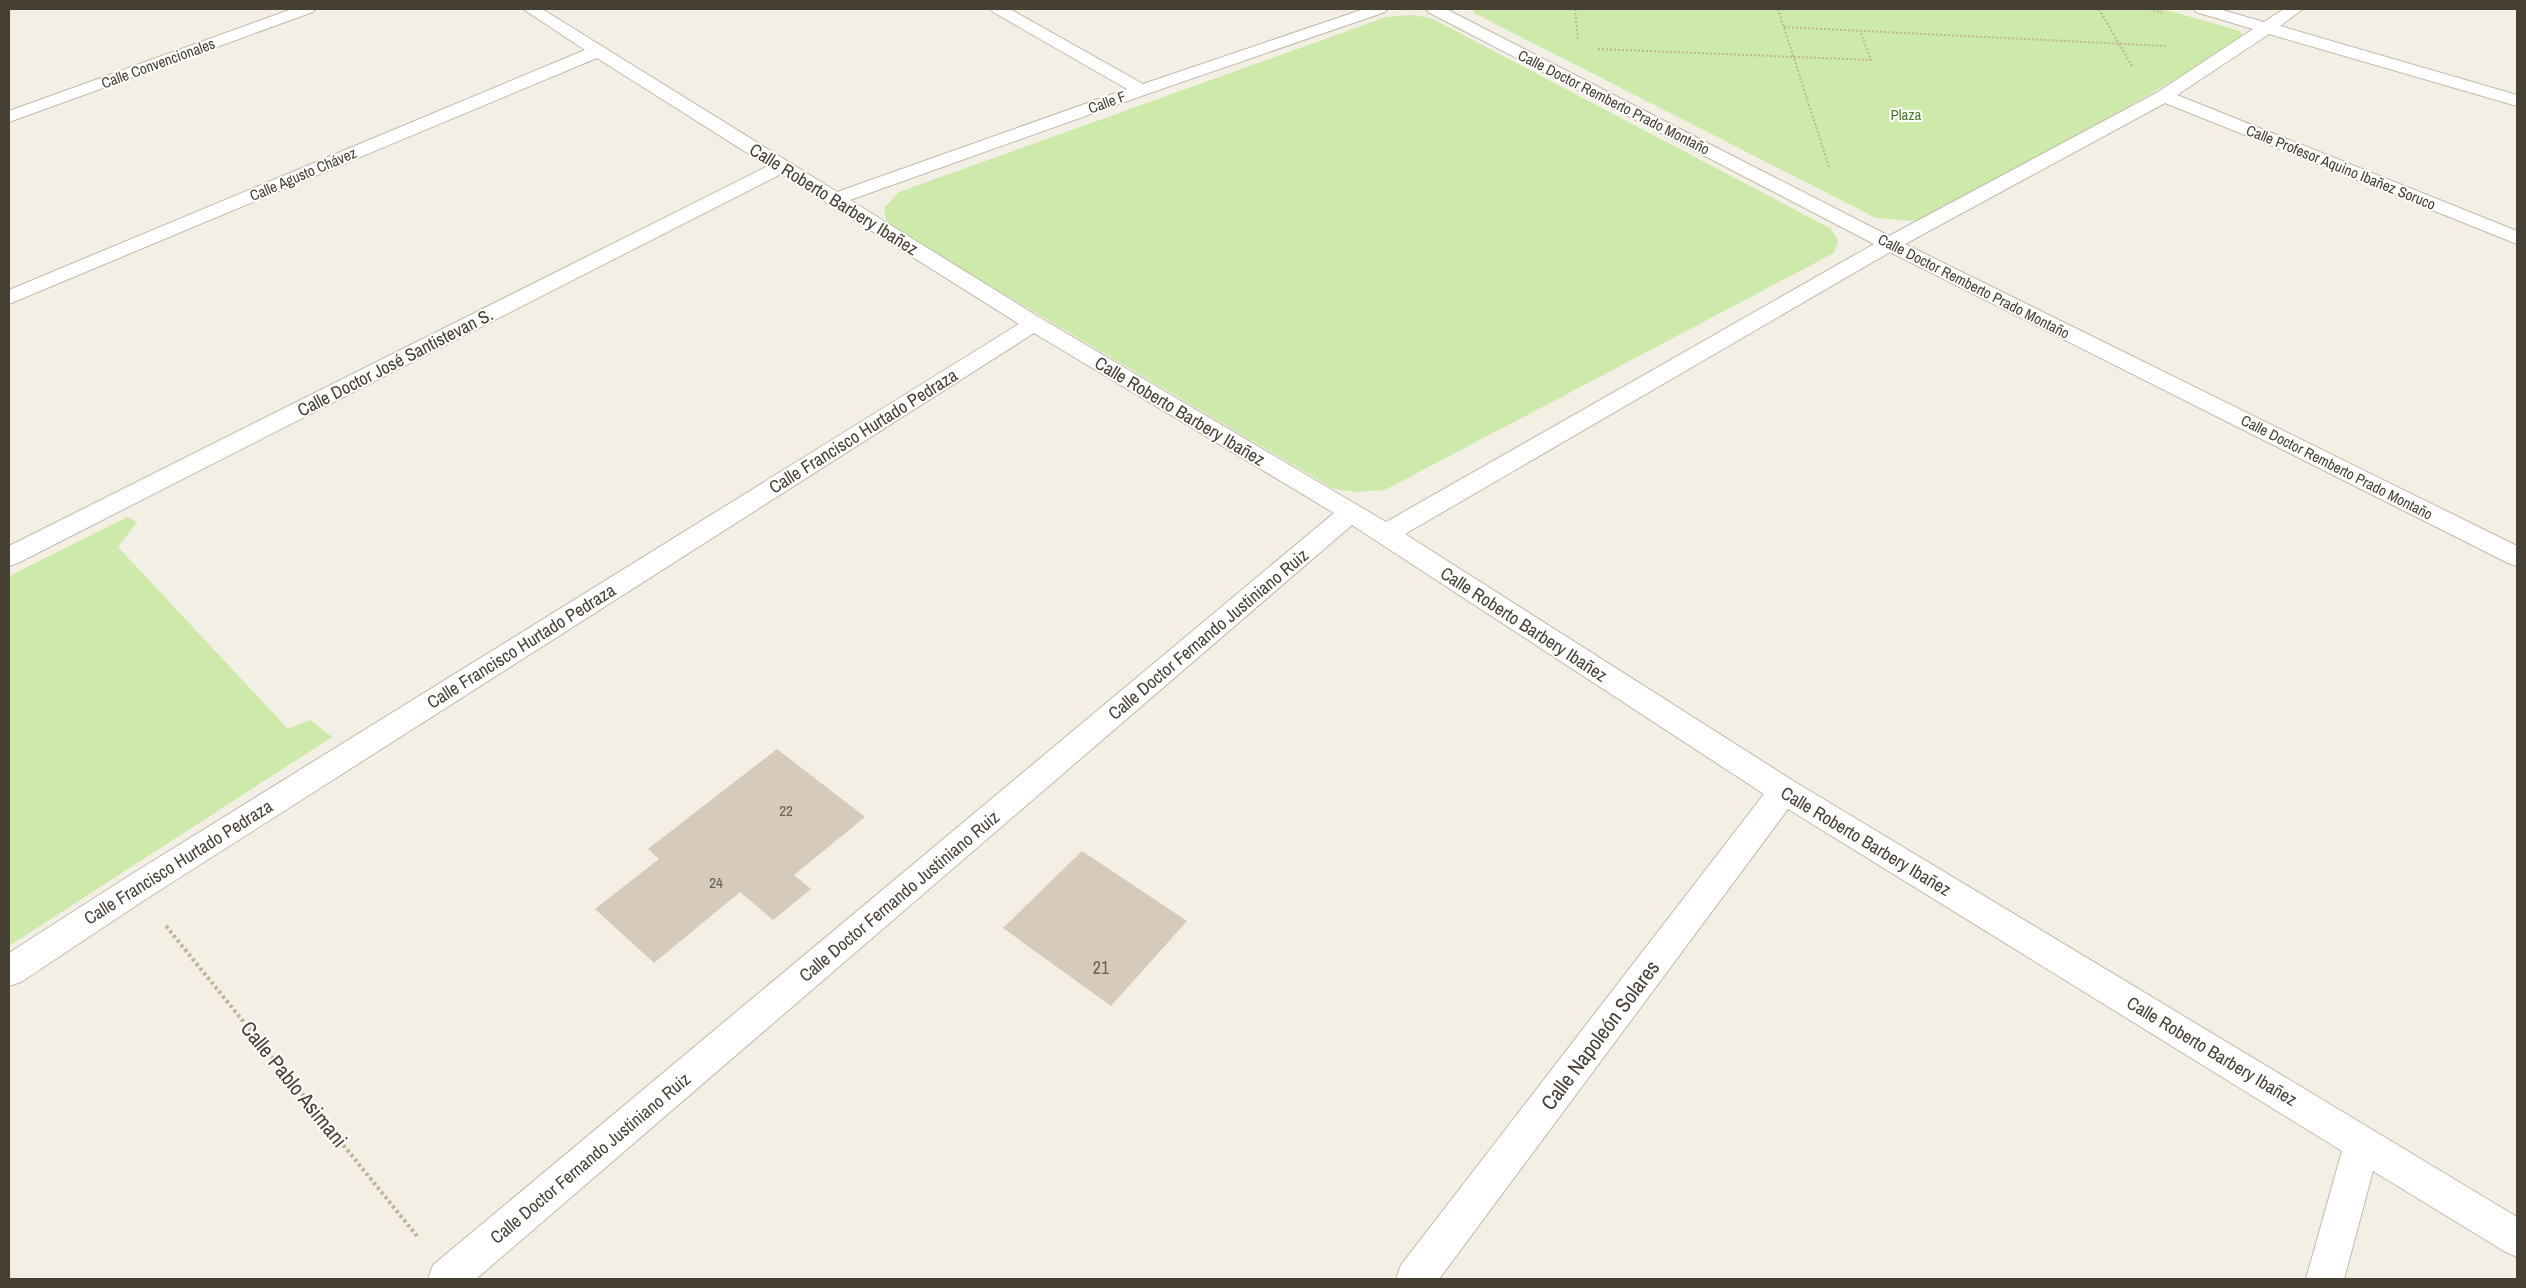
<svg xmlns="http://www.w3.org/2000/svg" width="2526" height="1288" font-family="'Archivo Narrow',sans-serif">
<rect width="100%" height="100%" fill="#f3efe5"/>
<path fill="#cdeaab" d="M1474 9H2163L2240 31 2244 39 1931 222 1876 218 1474 13Z
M1412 15 1431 18 1830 228 1838 240 1834 253 1385 490 1356 492 1334 489 887 225 884 208 899 192 1386 17Z
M127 517 137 522 118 547 288 729 310 720 332 737 9 946V576Z"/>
<path fill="#d6cbba" d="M777 749 865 817 794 875 811 889 773 920 740 892 654 963 595 909 659 859 648 849Z
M1082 851 1187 921 1111 1006 1003 928Z"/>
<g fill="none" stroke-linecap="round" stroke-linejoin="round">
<g stroke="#c2baaa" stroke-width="2">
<path id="minor" d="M292 9H315L313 12 9 122V111Z
M523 9H542L837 192 1127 89 993 12 991 9H1010L1143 84 1364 9H1387L1385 12 1147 94 850 200 1042 319 1386 522 1874 244 1428 12 1426 9H1446L1889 236 2158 92 2253 29 2196 12 2194 9H2219L2264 22 2284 9H2303L2280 26 2517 95V106L2269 34 2177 95 2517 231V244L2165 103 1905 244 2517 546V566L2508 563 1890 252 1405 534 1795 782 2517 1217V1257L2504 1251 2373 1171 2344 1279H2306L2342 1151 1788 809 1439 1279H1396L1401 1265 1764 794 1352 525 476 1279H428L433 1265 1334 513 1034 333 146 899 21 982 9 986V953L124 879 1019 324 781 174 18 563 9 566V546L768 166 597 58 9 304V290L585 50Z"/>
</g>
<path stroke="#c2b397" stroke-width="2" stroke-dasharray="2 2" stroke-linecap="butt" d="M1575 9 1578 41
M1778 9 1829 167
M2099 9 2133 68
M2149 9 2163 13
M1784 27 2166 46
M1598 49 1871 60 1860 31"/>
<path stroke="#c2b397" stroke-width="4" stroke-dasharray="3 3" stroke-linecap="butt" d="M166 926 417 1236"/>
<use href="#minor" fill="#fff" fill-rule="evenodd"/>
</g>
<g text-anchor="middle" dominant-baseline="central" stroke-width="4" stroke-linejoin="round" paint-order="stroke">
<g font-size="15" fill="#463f34" stroke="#fff">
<text transform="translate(158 63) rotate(-20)">Calle Convencionales</text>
<text transform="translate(1107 102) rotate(-20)">Calle F</text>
<text transform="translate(1614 102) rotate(27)">Calle Doctor Remberto Prado Montaño</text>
<text transform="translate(2341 167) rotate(22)">Calle Profesor Aquino Ibañez Soruco</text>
<text transform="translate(303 174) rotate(-23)">Calle Agusto Chávez</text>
<text transform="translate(1974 286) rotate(27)">Calle Doctor Remberto Prado Montaño</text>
<text transform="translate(2337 467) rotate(27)">Calle Doctor Remberto Prado Montaño</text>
</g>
<g font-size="15" fill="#457b24" stroke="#fff">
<text x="1906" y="114">Plaza</text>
</g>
<g font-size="15" fill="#6a6256">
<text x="786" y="810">22</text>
<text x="716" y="882">24</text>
</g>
<g font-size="18" fill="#463f34" stroke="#fff">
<text transform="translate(834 199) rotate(32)">Calle Roberto Barbery Ibañez</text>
<text transform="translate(395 362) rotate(-27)">Calle Doctor José Santistevan S.</text>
<text transform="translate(1180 411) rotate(31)">Calle Roberto Barbery Ibañez</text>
<text transform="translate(863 431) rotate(-32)">Calle Francisco Hurtado Pedraza</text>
<text transform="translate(1524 624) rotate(33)">Calle Roberto Barbery Ibañez</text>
<text transform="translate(1208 634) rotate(-40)">Calle Doctor Fernando Justiniano Ruiz</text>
<text transform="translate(521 646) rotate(-32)">Calle Francisco Hurtado Pedraza</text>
<text transform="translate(1866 841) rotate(31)">Calle Roberto Barbery Ibañez</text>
<text transform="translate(178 862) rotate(-32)">Calle Francisco Hurtado Pedraza</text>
<text transform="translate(899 896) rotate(-40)">Calle Doctor Fernando Justiniano Ruiz</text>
<text transform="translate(2212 1051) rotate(31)">Calle Roberto Barbery Ibañez</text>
<text transform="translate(590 1158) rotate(-40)">Calle Doctor Fernando Justiniano Ruiz</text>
</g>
<g font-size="18" fill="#6a6256">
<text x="1101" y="967">21</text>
</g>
<g font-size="21" fill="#463f34" stroke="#fff">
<text transform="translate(1600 1035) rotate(-53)">Calle Napoleón Solares</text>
<text transform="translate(294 1084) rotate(51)">Calle Pablo Asimani</text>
</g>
</g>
<rect width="2526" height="1288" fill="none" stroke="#463f34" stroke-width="20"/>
</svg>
